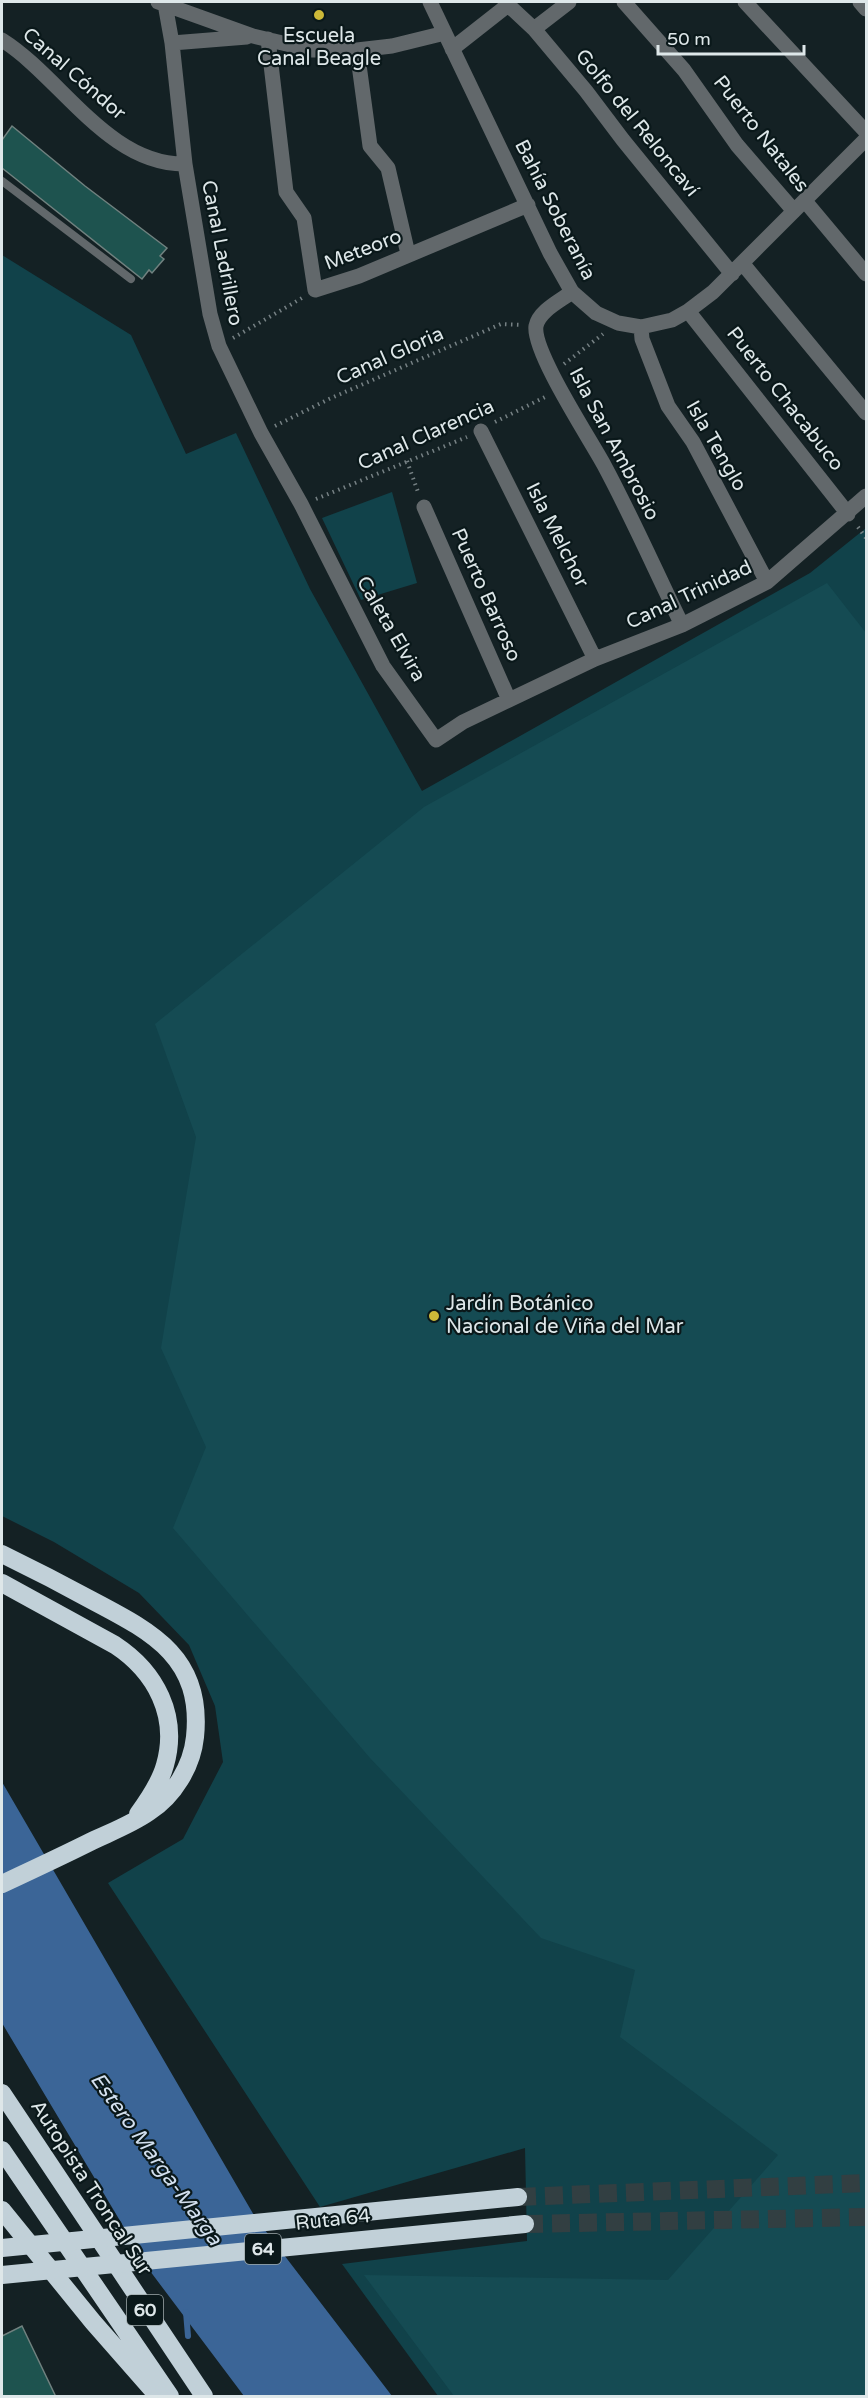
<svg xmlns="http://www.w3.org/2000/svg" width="868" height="2398" font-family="'Varela Round',sans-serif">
<rect width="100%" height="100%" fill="#142124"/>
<path fill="#11424a" d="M2 255 131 335 186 454 236 433 310 589 422 791 810 573 866 528V2396H438L342 2264 527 2241 525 2148 320 2207 108 1883 183 1839 223 1762 215 1706 189 1645 139 1593 54 1542 2 1516Z
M392 492 417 583 361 600 322 518Z"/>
<path fill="#154b53" d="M827 583 866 633V2396H454L364 2275 668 2280 778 2155 620 2037 635 1970 541 1938 370 1758 173 1528 206 1447 161 1348 196 1137 155 1024 424 807Z"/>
<path fill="#3b6597" d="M2 1782 255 2217 392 2396H244L150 2271 2 2023Z"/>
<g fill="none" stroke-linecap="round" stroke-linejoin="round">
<path stroke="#3b6597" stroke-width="6" d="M186 2312 188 2336"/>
</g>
<path fill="#1e534f" stroke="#70817f" stroke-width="1.5" d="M12 126 85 186 167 248 160 256 164 259 152 273 149 270 142 279 2 168V140Z
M22 2326 56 2397H2V2336Z"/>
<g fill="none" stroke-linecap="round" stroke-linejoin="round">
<path stroke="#323f42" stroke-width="18" stroke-dasharray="18 9" stroke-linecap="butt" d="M518 2197 866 2183
M525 2224 866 2217"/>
<path stroke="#768184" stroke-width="4" stroke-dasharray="1.5 4.5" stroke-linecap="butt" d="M233 338 302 298
M564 364 603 334
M495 422 547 396
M275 426 329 399 501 324 522 325
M407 461 418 492
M316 499 467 437
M858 527 866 538"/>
<path stroke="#62686b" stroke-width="8" d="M2 181 131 279"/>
<path stroke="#62686b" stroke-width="15" d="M158 2 253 36 312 50H357L392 46 445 33
M430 2 550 253 572 292 596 313 618 323 641 327 672 320 688 311 713 292 866 139
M505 2 534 29 586 91 623 140 732 274
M624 2 684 70 737 145 794 211
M745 2 866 132
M860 2 866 9
M165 4 172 43 185 164 210 314 219 346 261 433 301 504 383 666 436 740 463 722 509 700 595 659 682 625 767 582 866 496
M534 29 569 2
M268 39 286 192 304 218 315 290 359 276 528 205
M2 40C61 77 108 165 185 164
M172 43 247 37
M452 49 508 5
M357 50 370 146 388 168 408 254
M805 201 866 274
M743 264 866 413
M572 292C560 301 539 311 536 326 532 351 590 439 604 465 632 517 656 572 682 625
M688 311 848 514
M641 327 642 339 668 406 693 442 767 582
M481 431 595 659
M424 507 509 700"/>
<path stroke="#c1d0d8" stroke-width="18" d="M2 1554C33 1569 64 1585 95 1602 154 1633 203 1659 195 1737 192 1766 174 1796 149 1812 132 1824 111 1832 92 1841 62 1856 32 1870 2 1884
M2 1583 115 1645C156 1672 179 1716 165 1765 160 1783 149 1799 138 1814
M2 2093 204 2396
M2 2150 170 2396
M2 2210 93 2322 157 2395"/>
<path stroke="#c1d0d8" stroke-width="18" d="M2 2248 518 2197
M2 2275 525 2224"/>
</g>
<g fill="#cdb938" stroke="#0a181a" stroke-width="2">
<circle cx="319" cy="15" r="6"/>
<circle cx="434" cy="1316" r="6"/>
</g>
<g text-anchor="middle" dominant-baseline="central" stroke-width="4.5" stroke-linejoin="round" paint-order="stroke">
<g fill="#0a181a" stroke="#9ea9ab" stroke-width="1.5">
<rect x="245" y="2234" width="36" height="30" rx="4.5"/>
<rect x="127" y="2295" width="36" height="30" rx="4.5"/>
</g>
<g font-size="18" font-weight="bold" fill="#dee7e9">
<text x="263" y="2249">64</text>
<text x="145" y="2310">60</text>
</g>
<g font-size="20" fill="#dee7e9" stroke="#0a181a">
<text x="319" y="36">Escuela<tspan x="319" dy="23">Canal Beagle</tspan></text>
<text x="446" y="1304" text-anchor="start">Jardín Botánico<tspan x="446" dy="23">Nacional de Viña del Mar</tspan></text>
</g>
<g font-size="20" fill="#dee7e9" stroke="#0a181a">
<text transform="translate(74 74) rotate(41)">Canal Cóndor</text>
<text transform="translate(637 123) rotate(51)">Golfo del Reloncaví</text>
<text transform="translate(761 134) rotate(52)">Puerto Natales</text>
<text transform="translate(555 210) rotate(63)">Bahía Soberanía</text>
<text transform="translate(363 250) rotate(-21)">Meteoro</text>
<text transform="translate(222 253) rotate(79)">Canal Ladrillero</text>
<text transform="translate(390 356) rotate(-24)">Canal Gloria</text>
<text transform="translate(785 399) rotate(52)">Puerto Chacabuco</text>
<text transform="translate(426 435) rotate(-24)">Canal Clarencia</text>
<text transform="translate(614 444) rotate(62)">Isla San Ambrosio</text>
<text transform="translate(716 446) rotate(60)">Isla Tenglo</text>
<text transform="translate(557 535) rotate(63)">Isla Melchor</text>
<text transform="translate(486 595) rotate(66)">Puerto Barroso</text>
<text transform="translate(689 595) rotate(-25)">Canal Trinidad</text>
<text transform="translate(391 629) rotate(60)">Caleta Elvira</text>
<text transform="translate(91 2188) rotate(57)">Autopista Troncal Sur</text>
<text transform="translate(333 2220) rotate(-6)">Ruta 64</text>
</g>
<g font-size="21" font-style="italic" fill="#d3e0ef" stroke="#0a181a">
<text transform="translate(156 2159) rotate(54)">Estero Marga-Marga</text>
</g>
</g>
<rect width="868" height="2398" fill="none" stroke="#dee7e9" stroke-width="6"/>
<path d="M658 45v9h146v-9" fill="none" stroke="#dee7e9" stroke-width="3"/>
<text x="667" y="45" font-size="18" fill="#dee7e9" stroke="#0a181a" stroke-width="4.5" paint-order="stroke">50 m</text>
</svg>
